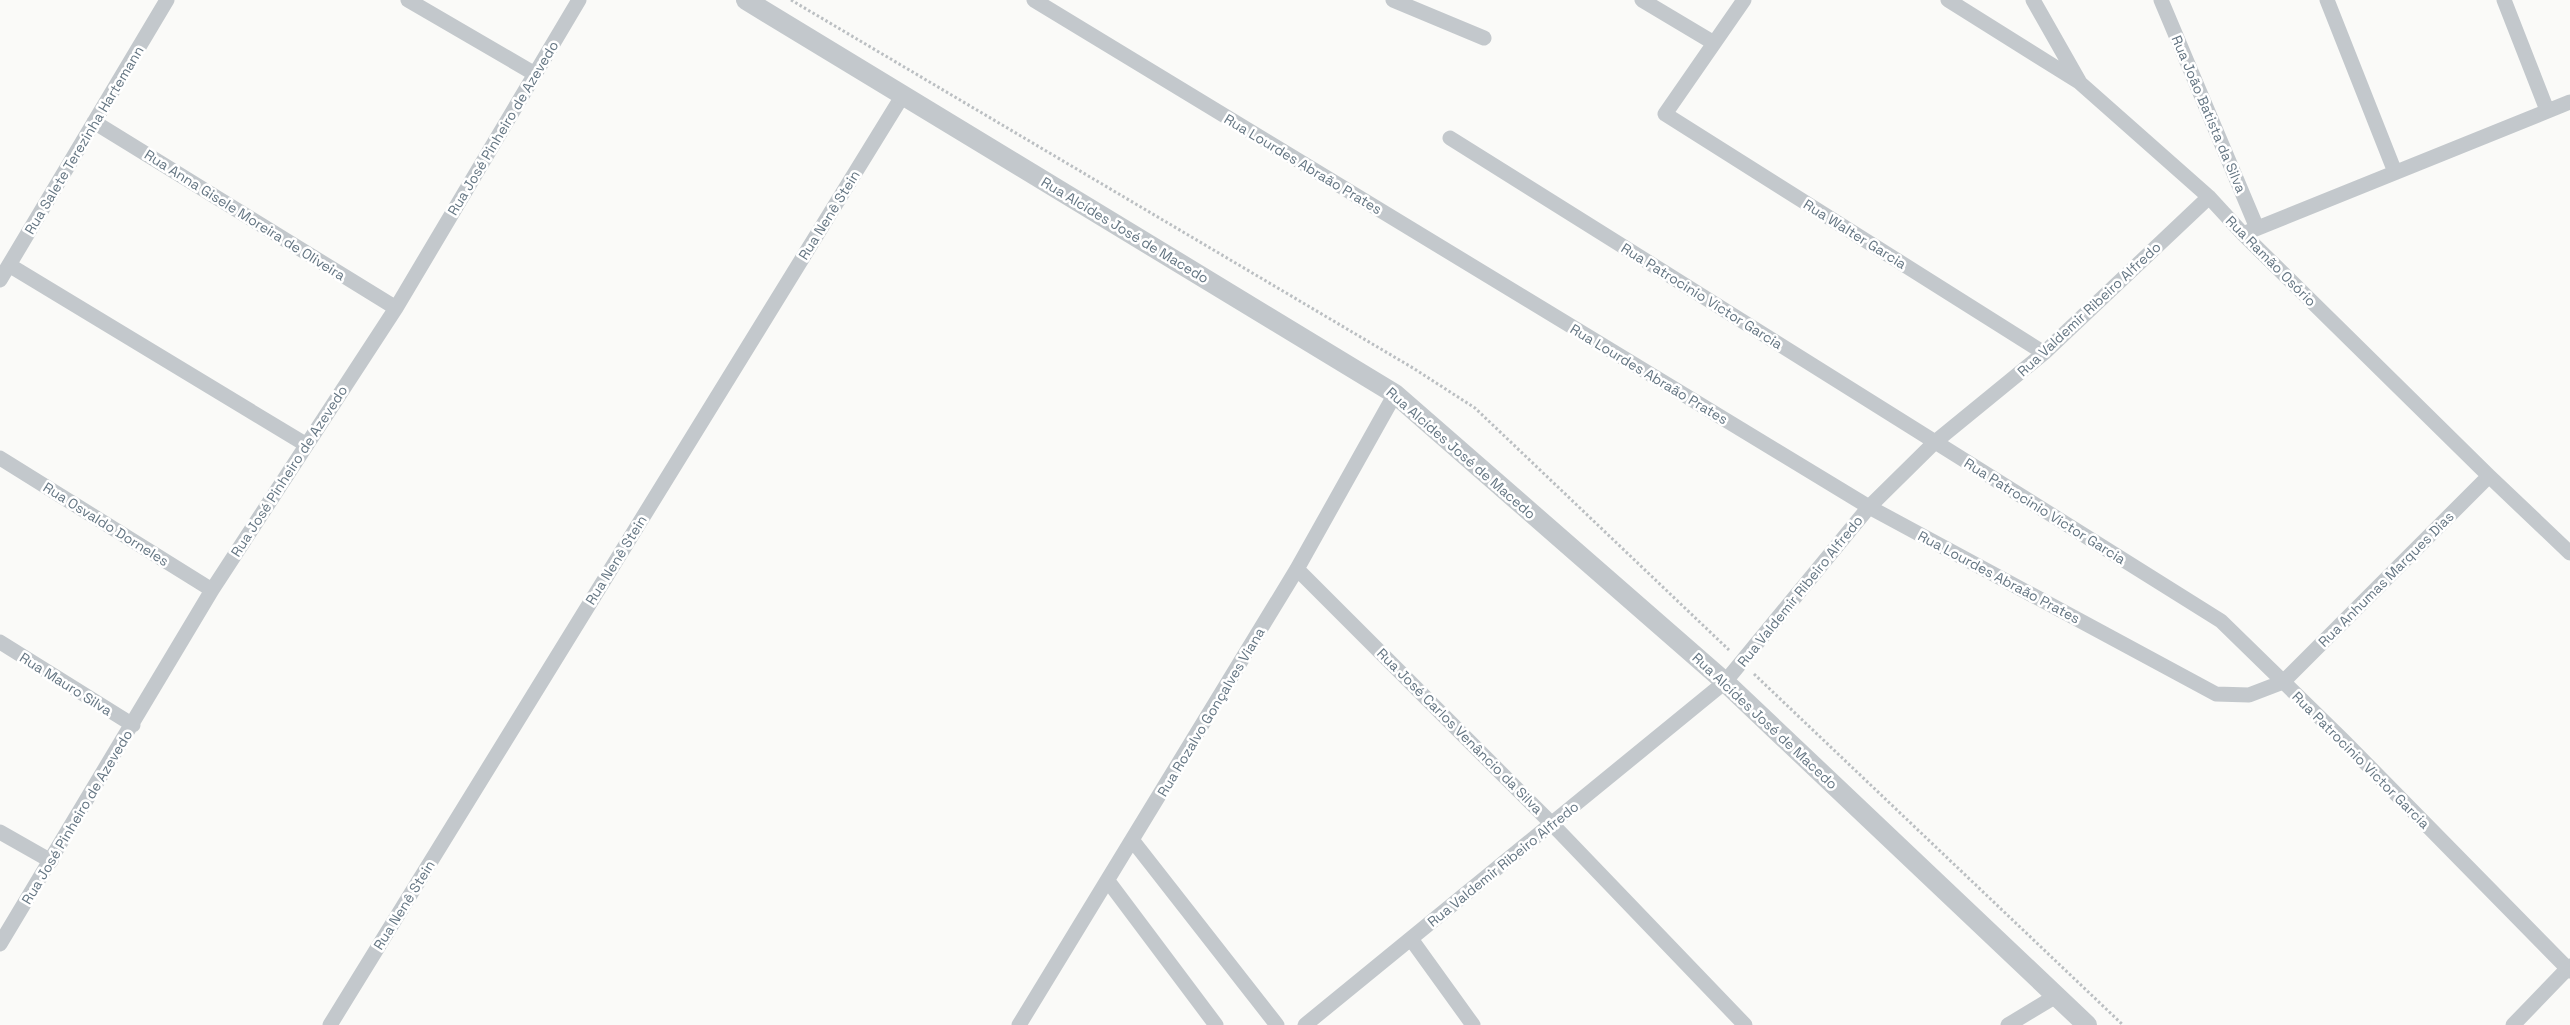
<svg xmlns="http://www.w3.org/2000/svg" width="2570" height="1025" font-family="'Space Grotesk',sans-serif">
<rect width="100%" height="100%" fill="#fafaf8"/>
<g fill="none" stroke-linecap="round" stroke-linejoin="round">
<path stroke="#bbbfc2" stroke-width="3" stroke-dasharray="2.5 2.5" stroke-linecap="butt" d="M791 0 1413 368 1475 408 1729 650
M1754 674 2123 1025"/>
<path stroke="#c3c8cc" stroke-width="15" d="M408 0 535 74
M1034 0 1869 507 2216 694 2249 695 2283 682 2489 476
M1393 0 1484 38
M1642 0 1714 43
M1744 0 1665 114 2044 353
M1948 0 2079 82 2209 197 2243 234 2489 476 2570 553
M2033 0 2079 81
M2161 0 2257 228
M2327 0 2395 172
M2504 0 2547 110
M94 122 396 308
M1450 138 2221 621 2343 740 2570 971
M2243 234 2570 102
M9 265 305 444
M0 280 167 0
M0 458 212 590
M1297 569 1552 824 1745 1025
M0 642 133 725
M0 832 51 861
M1133 841 1277 1025
M1108 881 1216 1025
M1411 939 1473 1025
M0 944 212 590 396 308 579 0
M330 1025 903 95
M1019 1025 1297 569 1395 394
M1305 1025 1725 682 1869 507 1935 442 2044 353 2209 197
M2008 1025 2056 996
M2513 1025 2570 966"/>
<path stroke="#c3c8cc" stroke-width="20" d="M746 0 1395 394 1725 682 2087 1025"/>
</g>
<g text-anchor="middle" dominant-baseline="central" stroke-width="5" stroke-linejoin="round" paint-order="stroke">
<g font-size="14" fill="#657683" stroke="#fff">
<text transform="translate(2209 114) rotate(67)">Rua João Batista da Silva</text>
<text transform="translate(503 128) rotate(-59)">Rua José Pinheiro de Azevedo</text>
<text transform="translate(84 140) rotate(-59)">Rua Salete Terezinha Hartemann</text>
<text transform="translate(1303 164) rotate(31)">Rua Lourdes Abraão Prates</text>
<text transform="translate(245 215) rotate(32)">Rua Anna Gisele Moreira de Oliveira</text>
<text transform="translate(829 215) rotate(-58)">Rua Nenê Stein</text>
<text transform="translate(1125 230) rotate(31)">Rua Alcídes José de Macedo</text>
<text transform="translate(1855 234) rotate(32)">Rua Walter Garcia</text>
<text transform="translate(2271 261) rotate(45)">Rua Ramão Osório</text>
<text transform="translate(1702 296) rotate(32)">Rua Patrocinio Victor Garcia</text>
<text transform="translate(2089 309) rotate(-43)">Rua Valdemir Ribeiro Alfredo</text>
<text transform="translate(1649 374) rotate(31)">Rua Lourdes Abraão Prates</text>
<text transform="translate(1461 453) rotate(41)">Rua Alcídes José de Macedo</text>
<text transform="translate(289 471) rotate(-57)">Rua José Pinheiro de Azevedo</text>
<text transform="translate(2045 511) rotate(32)">Rua Patrocinio Victor Garcia</text>
<text transform="translate(106 524) rotate(32)">Rua Osvaldo Dorneles</text>
<text transform="translate(616 560) rotate(-58)">Rua Nenê Stein</text>
<text transform="translate(1999 577) rotate(28)">Rua Lourdes Abraão Prates</text>
<text transform="translate(2386 579) rotate(-45)">Rua Anhumas Marques Dias</text>
<text transform="translate(1800 591) rotate(-51)">Rua Valdemir Ribeiro Alfredo</text>
<text transform="translate(66 684) rotate(32)">Rua Mauro Silva</text>
<text transform="translate(1211 712) rotate(-59)">Rua Rozalvo Gonçalves Viana</text>
<text transform="translate(1765 721) rotate(43)">Rua Alcídes José de Macedo</text>
<text transform="translate(1460 731) rotate(45)">Rua José Carlos Venâncio da Silva</text>
<text transform="translate(2361 760) rotate(45)">Rua Patrocinio Victor Garcia</text>
<text transform="translate(77 817) rotate(-59)">Rua José Pinheiro de Azevedo</text>
<text transform="translate(1503 864) rotate(-39)">Rua Valdemir Ribeiro Alfredo</text>
<text transform="translate(404 905) rotate(-58)">Rua Nenê Stein</text>
</g>
</g>
</svg>
